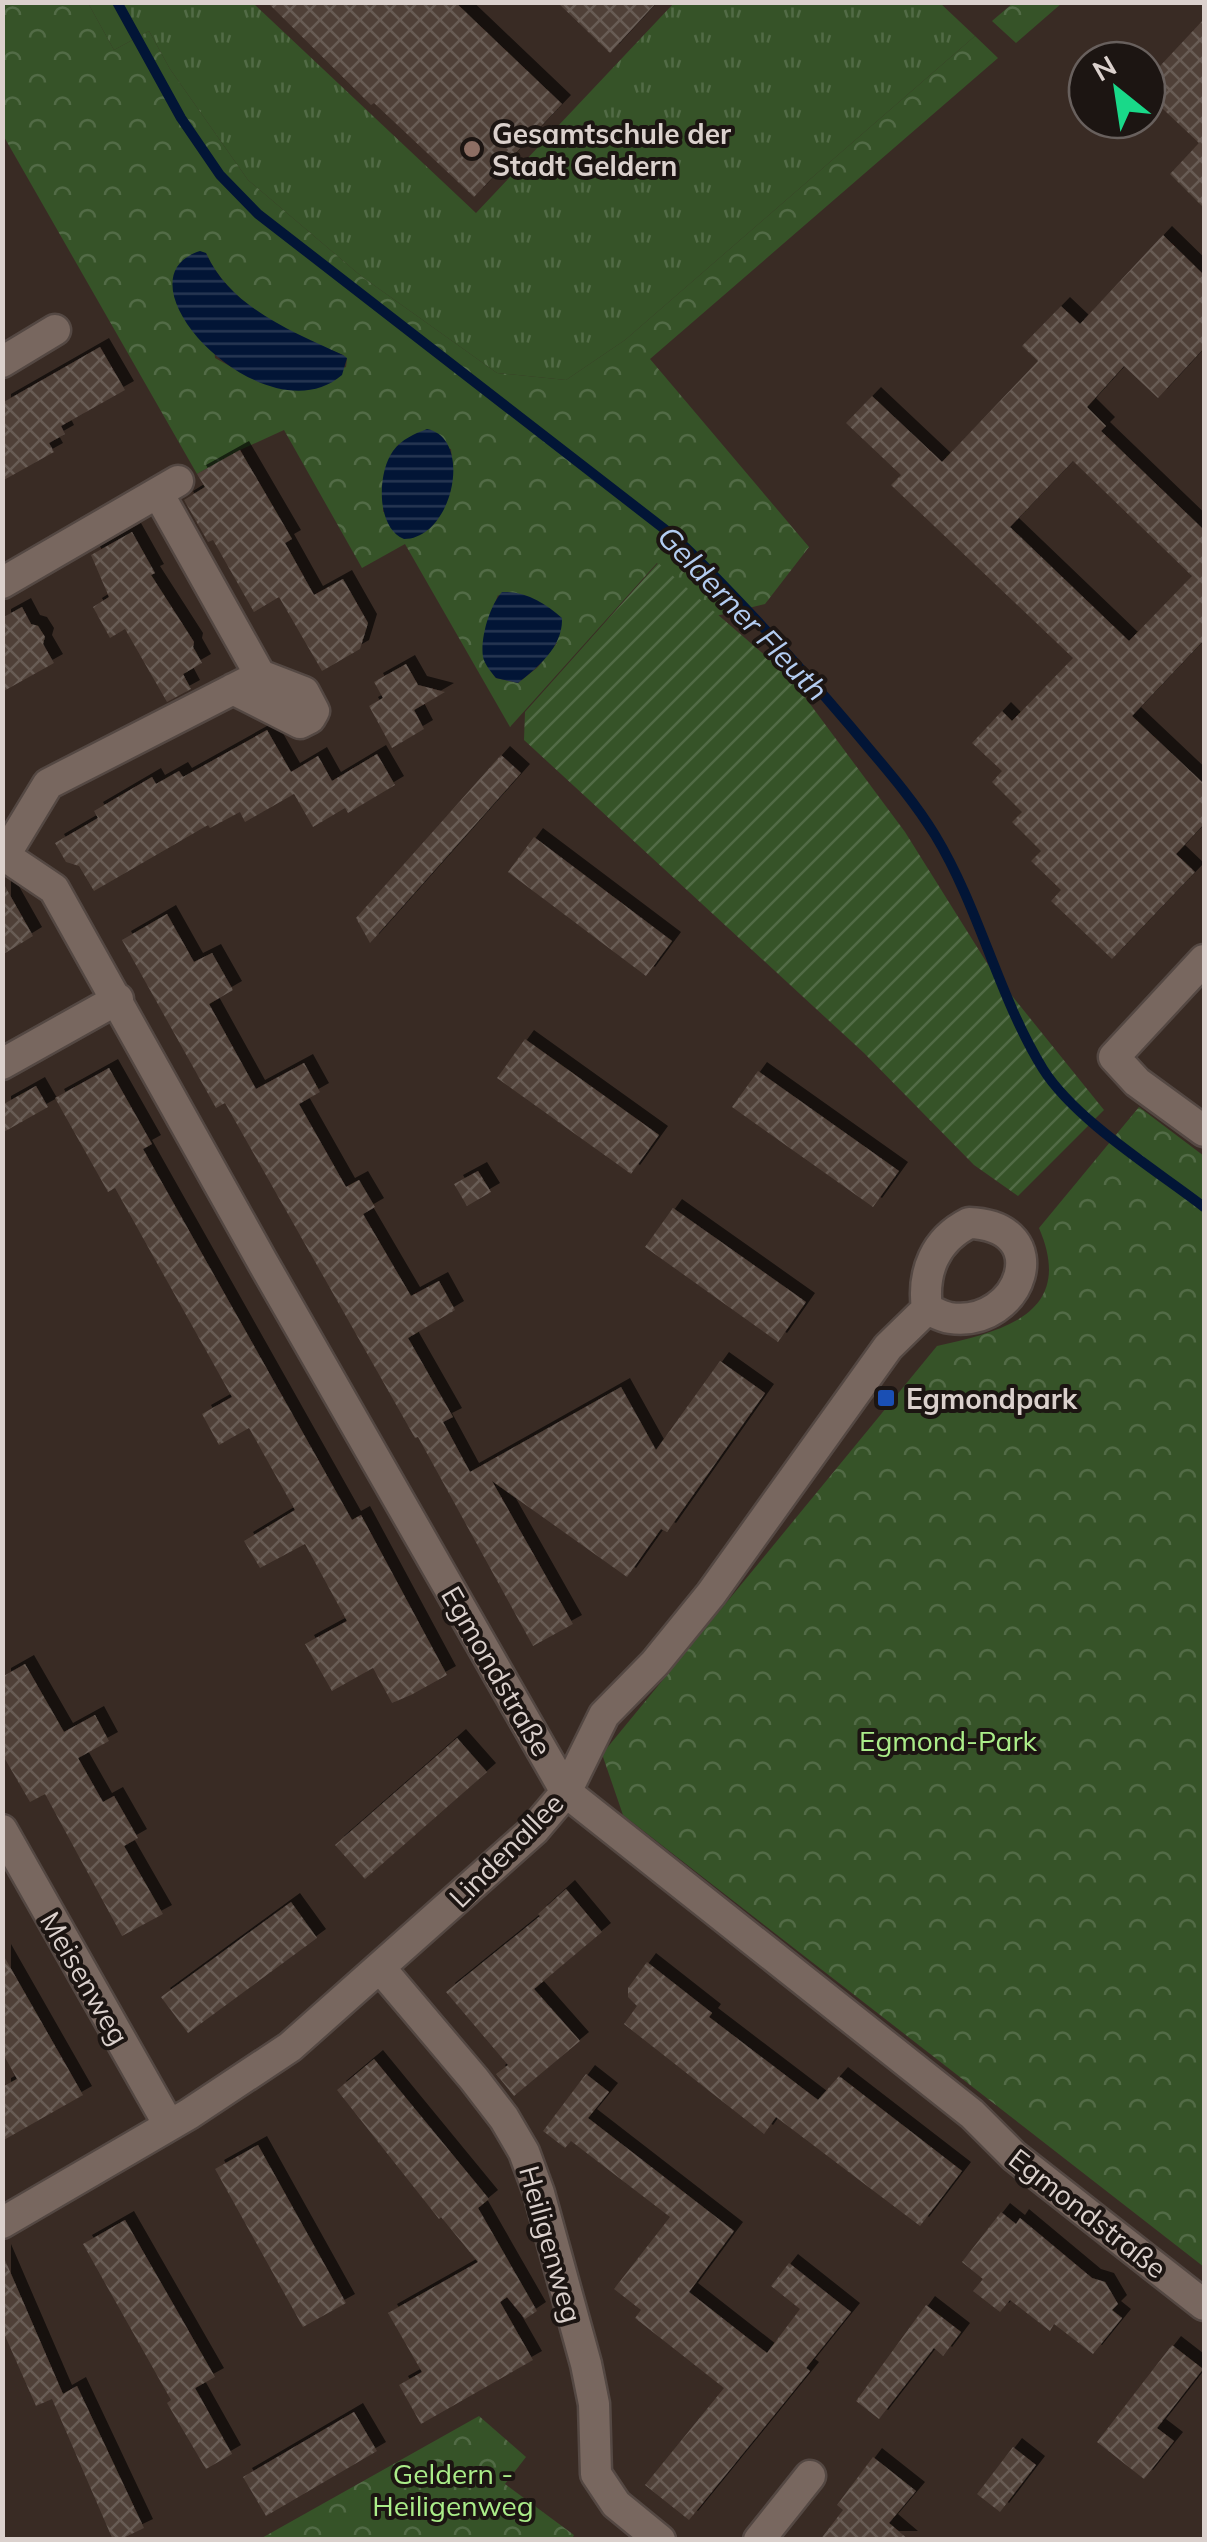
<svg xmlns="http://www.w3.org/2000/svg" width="1207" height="2542" font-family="Mulish,sans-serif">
<defs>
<pattern id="grass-tufts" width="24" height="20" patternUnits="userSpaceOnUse" patternTransform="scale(2.5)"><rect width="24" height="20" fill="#365328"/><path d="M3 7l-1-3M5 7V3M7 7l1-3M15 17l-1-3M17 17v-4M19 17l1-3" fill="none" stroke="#526b46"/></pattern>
<pattern id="forest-crowns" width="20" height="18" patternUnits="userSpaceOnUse" patternTransform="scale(2.5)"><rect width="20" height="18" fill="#365328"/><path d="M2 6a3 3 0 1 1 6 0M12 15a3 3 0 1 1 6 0" fill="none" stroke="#526b46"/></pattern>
<pattern id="garden-furrows" width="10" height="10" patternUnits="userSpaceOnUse" patternTransform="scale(2.5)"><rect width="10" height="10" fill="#365328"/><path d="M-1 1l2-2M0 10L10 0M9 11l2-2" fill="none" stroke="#526b46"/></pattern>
<pattern id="water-rules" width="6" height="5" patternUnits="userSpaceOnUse" patternTransform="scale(2.5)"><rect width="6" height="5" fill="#021536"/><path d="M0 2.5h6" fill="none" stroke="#263652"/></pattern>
<pattern id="building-cross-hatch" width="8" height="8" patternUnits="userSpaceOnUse" patternTransform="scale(2.5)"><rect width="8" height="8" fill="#4f4038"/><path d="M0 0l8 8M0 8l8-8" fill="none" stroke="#685b54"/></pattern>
<filter id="shadow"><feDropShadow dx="9" dy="-9" stdDeviation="0" flood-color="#0009"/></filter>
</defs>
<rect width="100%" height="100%" fill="#392b24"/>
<path fill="url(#grass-tufts)" d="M88 3H253L476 213 674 3H940L975 36 625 340 566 380 497 373 361 276 248 180 170 69 149 31 114 50Z"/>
<path fill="url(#forest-crowns)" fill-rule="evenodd" d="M3 3H88L114 50 149 31 170 69 248 180 361 276 497 373 566 380 625 340 975 36 998 58 650 359 809 547 765 604 716 616 657 563 510 727 405 544 362 568 284 430 240 450 197 474 3 135ZM206 253C229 306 292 334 343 355L347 359 346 367 280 388 257 381 215 358ZM399 444 451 449 453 470 450 492 383 512C384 486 382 464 399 444ZM498 595 557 643 538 667 518 683 496 678C475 652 487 624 498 595Z
M1013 3V2L1062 3 1016 43 992 21Z
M1139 1107 1204 1156V2267L623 1815 602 1754 937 1346C1003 1331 1076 1314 1039 1228Z
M479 2416 526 2457 505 2484 574 2535 572 2539H260Z"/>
<path fill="url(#garden-furrows)" d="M658 563 790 677 905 832 992 971 1104 1110 1018 1196 974 1165 864 1053 524 740 525 712Z"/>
<path fill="url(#water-rules)" d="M200 251 206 253C230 307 292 332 343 355L347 358 342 375C266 441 109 280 200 251Z
M427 429C474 438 453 539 404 539 376 528 377 473 393 451 402 439 414 434 427 429Z
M502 592C525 591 545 603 562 618 563 647 538 667 518 683L496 678C491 672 485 665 483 657 480 638 490 605 502 592Z"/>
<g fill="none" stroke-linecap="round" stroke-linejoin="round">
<path stroke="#021536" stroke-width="10" d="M117 2 181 118 220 175 258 214 676 538C739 598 795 661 851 727 880 762 911 796 935 835 980 909 998 996 1043 1069 1075 1120 1156 1170 1204 1207"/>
</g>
<path fill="url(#building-cross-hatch)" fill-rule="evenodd" filter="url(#shadow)" d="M267 2H455L562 104 474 197 374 103 371 105Z
M557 2H657L610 53Z
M1204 19V208L1170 174 1199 143 1147 94V80Z
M1163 235 1204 275V348L1158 398 1124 366 1087 407 1106 426 1101 431 1204 530V640L1132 716 1204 784V824L1176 854 1195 872 1112 959 1051 901 1061 890 1031 861 1041 851 1012 822 1022 812 992 782 1002 771 972 743 1002 711 1012 721 1073 658 891 485 901 475 846 423 872 396 942 462 1038 361 1022 346 1061 306 1080 324ZM1073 461 1192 576 1129 641 1010 527Z
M100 347 125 390 61 426 65 434 49 443 54 452 2 481V403Z
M240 450 292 539 285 543 314 595 343 579 368 623 360 649 322 671 279 597 254 612 213 540 208 542 184 500 205 487 197 474Z
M132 532 155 573 151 575 194 642 193 647 202 663 183 674 191 689 167 702 125 629 110 638 93 607 109 597 91 555Z
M22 607 31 624 38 626 45 637 43 644 54 663 2 692V618Z
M406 664 418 685 445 692 414 710 424 729 392 748 369 706 383 698 374 682Z
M267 730 291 772 318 756 332 781 377 754 395 785 348 813 345 808 313 827 294 794 245 822 240 812 210 828 208 825 94 891 79 866 66 862 55 843 98 818 94 811 152 777 156 784 179 771 183 777Z
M501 755 521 773 370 943 356 918Z
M534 837 672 941 646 976 508 872Z
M2 881 33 936 2 955Z
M167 914 194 962 212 953 233 990 209 1004 256 1089 304 1063 320 1092 299 1104 346 1187 359 1180 375 1207 363 1214 411 1296 439 1281 455 1310 408 1338 453 1417 443 1422 470 1472 621 1387 656 1450 720 1361 765 1393 667 1532 661 1529 627 1577 492 1481 573 1624 533 1646 418 1437 415 1438 225 1103 216 1108 122 940Z
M525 1039 659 1135 631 1174 497 1078Z
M109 1068 152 1144 143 1149 352 1520 361 1515 447 1675 411 1695 392 1703 373 1668 332 1691 305 1644 347 1621 305 1544 260 1568 244 1541 295 1510 249 1428 219 1445 202 1414 232 1397 115 1188 108 1192 55 1098Z
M758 1071 899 1171 873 1207 732 1107Z
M36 1086 48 1107 2 1133V1105Z
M478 1171 491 1192 467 1206 454 1184Z
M673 1208 806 1302 778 1342 645 1247Z
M25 1664 64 1732 95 1715 109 1741 78 1758 103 1802 114 1796 138 1838 124 1846 163 1914 122 1936 45 1794 30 1802 2 1754V1677Z
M457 1738 487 1772 365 1879 335 1845Z
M566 1889 602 1932 534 1989 580 2041 514 2096 496 2074 508 2065 446 1992 540 1916 538 1914Z
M291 1902 317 1938 188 2033 161 1997Z
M2 1953 83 2095 2 2141V2087L17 2079 2 2052Z
M647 1962 712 2013 709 2017 818 2100 839 2076 962 2171 920 2226 776 2117 764 2134 624 2024 637 2006 628 1997V1988Z
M374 2059 489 2199 478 2208 537 2311 525 2319 507 2297 500 2302 533 2360 421 2424 399 2385 422 2372 388 2313 478 2262 441 2217 439 2219 337 2090Z
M586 2074 609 2092 588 2118 734 2231 689 2292 767 2353 800 2309 771 2286 789 2263 851 2312 806 2368 810 2371 689 2520 645 2485 724 2388 635 2318 641 2310 614 2289 670 2217 571 2141 565 2148 543 2131Z
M258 2145 346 2303 303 2327 215 2169Z
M1001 2212 1016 2224 1020 2218 1092 2278 1105 2282 1118 2304 1112 2310 1122 2318 1093 2354 1054 2324 1050 2331 1010 2300 1000 2312 973 2291 983 2279 962 2262Z
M125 2220 215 2377 195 2388 232 2454 206 2469 167 2403 171 2400 83 2244Z
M2 2253 63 2394 77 2386 144 2528 119 2540H113L52 2399 36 2406 2 2329Z
M926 2305 961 2332 943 2356 934 2348 879 2419 856 2401Z
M1172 2345 1203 2369 1157 2428 1174 2441 1144 2479 1097 2442Z
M354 2412 377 2451 266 2516 243 2477Z
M1013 2447 1036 2465 1000 2512 977 2494Z
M873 2457 916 2491 889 2523 909 2540H820L843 2510 837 2505Z"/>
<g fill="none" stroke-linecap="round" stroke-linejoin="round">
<g stroke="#544843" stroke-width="35">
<path id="minor" d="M2 362 55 330
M158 493 260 675 304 692 314 711 310 718 300 723 233 689
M2 583 178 481
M2 854 54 889 262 1261 566 1792 972 2114 1014 2156 1204 2305
M5 855 48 784 249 681
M1204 960 1114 1057 1137 1082 1204 1131
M2 1064 118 999
M969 1223C1057 1226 1022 1328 950 1318 942 1317 934 1312 927 1309 922 1272 935 1240 969 1223Z
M2 1830 169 2125
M381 1969 474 2079 504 2118 524 2152 539 2193 586 2364 594 2404 596 2474 616 2504 660 2540
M2 2223 189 2114 290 2047 534 1830 566 1792 604 1715 655 1663 711 1594 888 1347 927 1309
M759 2540 810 2476"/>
</g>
<use href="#minor" stroke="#78675f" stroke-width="30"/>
</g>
<circle fill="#8d6e63" stroke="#1c1512" stroke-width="4" cx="472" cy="149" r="10"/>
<rect fill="#1a4fb4" stroke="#1c1512" stroke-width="4" x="876" y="1388" width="20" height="20" rx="5"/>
<g text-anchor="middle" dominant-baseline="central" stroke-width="8" stroke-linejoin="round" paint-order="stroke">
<g font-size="28" font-weight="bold" fill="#dbd1cd" stroke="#1c1512" text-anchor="start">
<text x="492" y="133">Gesamtschule der<tspan x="492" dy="32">Stadt Geldern</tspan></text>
<text x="906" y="1398">Egmondpark</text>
</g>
<g font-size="28" fill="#dbd1cd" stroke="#1c1512">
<text transform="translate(497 1671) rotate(60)">Egmondstraße</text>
<text transform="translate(506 1850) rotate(-45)">Lindenallee</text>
<text transform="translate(85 1978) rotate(60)">Meisenweg</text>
<text transform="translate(1088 2213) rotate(38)">Egmondstraße</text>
<text transform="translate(551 2244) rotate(74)">Heiligenweg</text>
</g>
<g font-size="28" fill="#abed89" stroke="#1c1512">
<text x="948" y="1740">Egmond-Park</text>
<text x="453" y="2473">Geldern -<tspan x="453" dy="32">Heiligenweg</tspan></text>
</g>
<g font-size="30" font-style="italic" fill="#b3ccf1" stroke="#1c1512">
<text transform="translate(743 613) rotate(46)">Gelderner Fleuth</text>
</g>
</g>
<rect width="1207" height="2542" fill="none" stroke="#dbd1cd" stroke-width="10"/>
<g transform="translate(1117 90) rotate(330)"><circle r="48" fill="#1c1512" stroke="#68605d" stroke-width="2.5"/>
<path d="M0-8L18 38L0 25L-18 38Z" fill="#19d989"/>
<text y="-15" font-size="28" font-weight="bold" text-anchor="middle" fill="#dbd1cd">N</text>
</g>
</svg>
